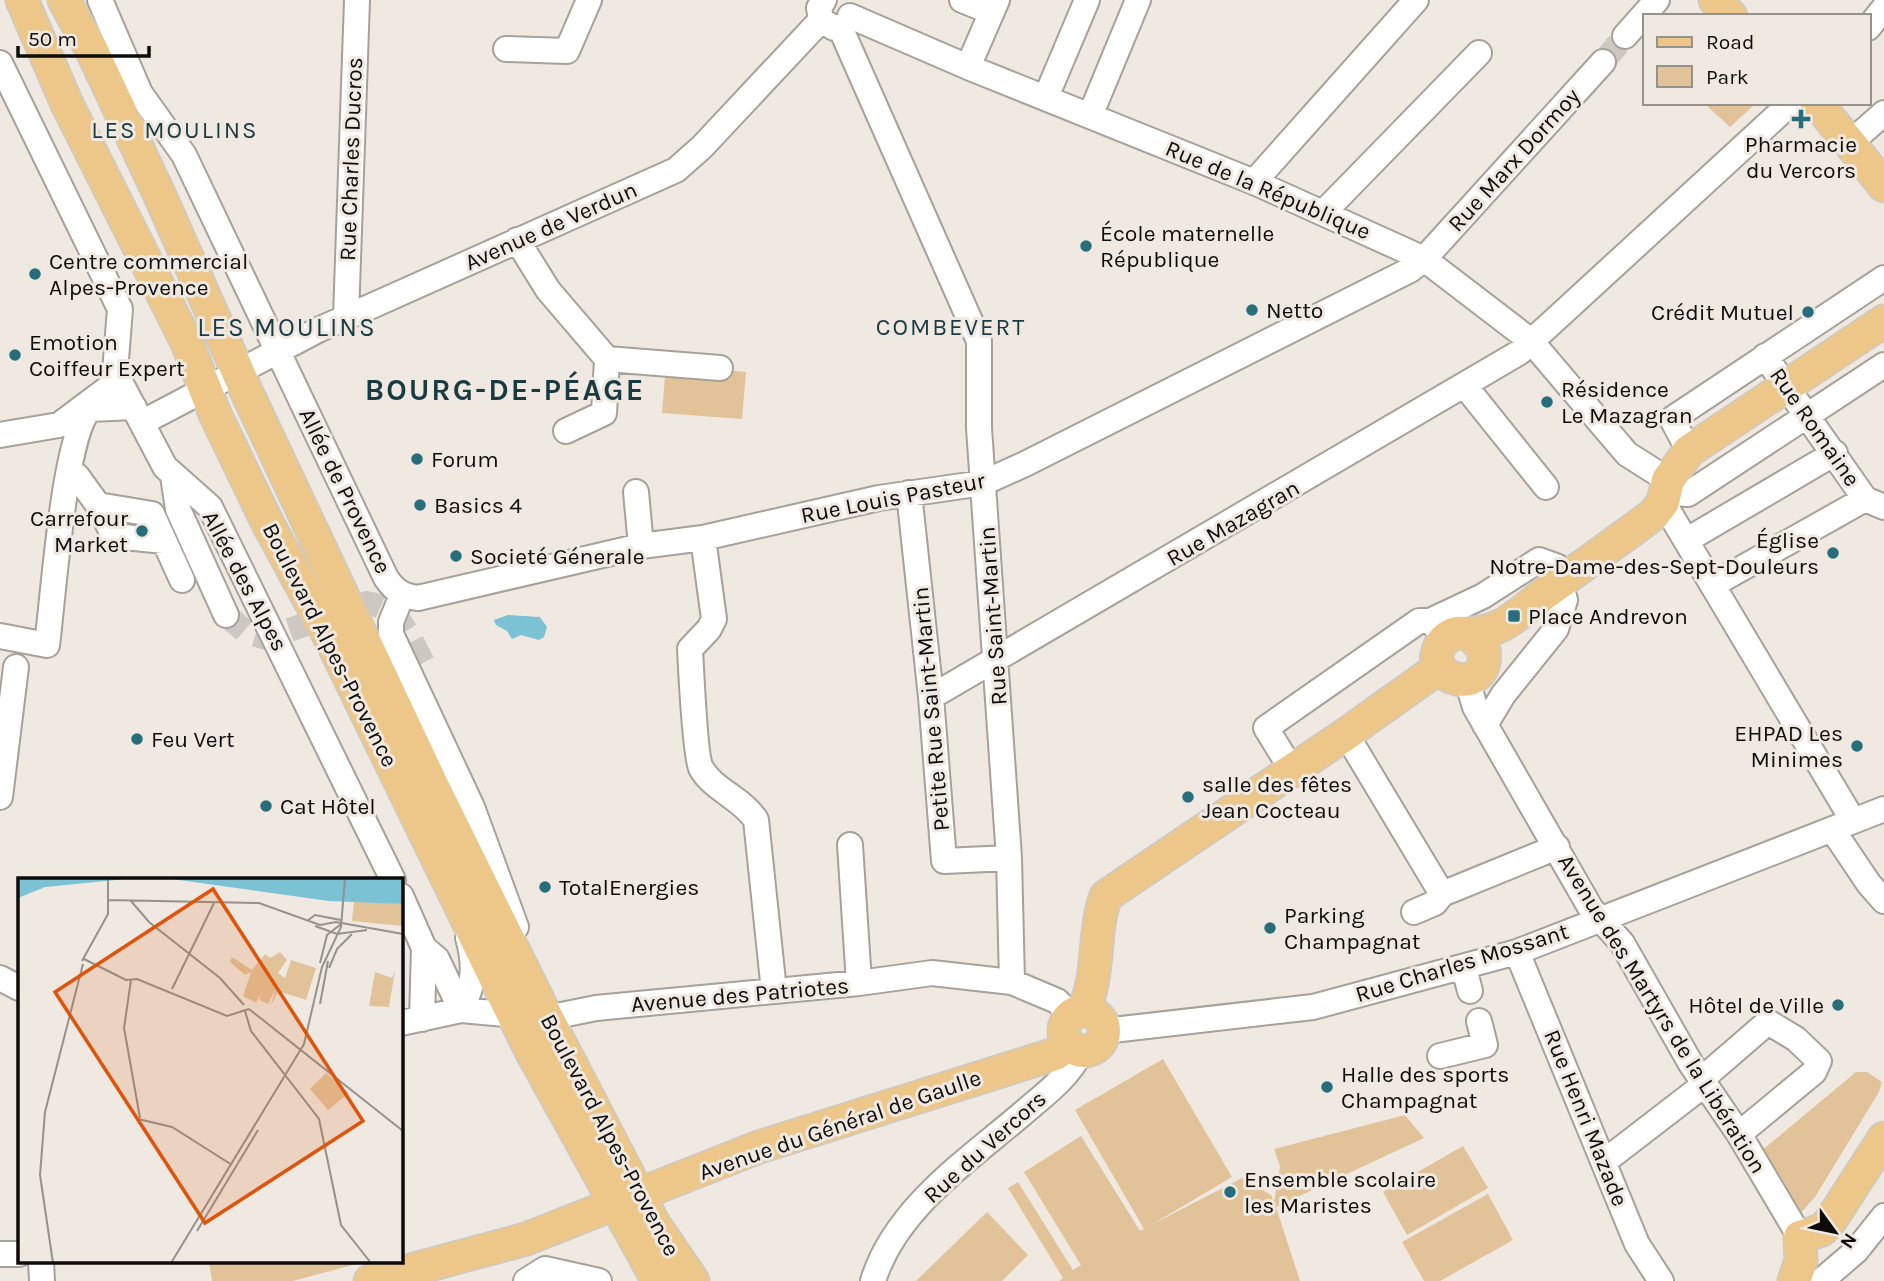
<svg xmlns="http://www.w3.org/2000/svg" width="1884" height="1281" font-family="Karla,sans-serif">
<rect width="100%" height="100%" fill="#efe9e1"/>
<path fill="#e2c399" d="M1709 103H1756L1730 127 1707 106Z
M666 365 746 372 742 419 662 413Z
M1163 1059 1232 1177 1151 1225 1242 1178 1271 1195 1274 1202 1280 1166 1274 1149 1405 1115 1424 1138 1276 1207 1300 1281H1059L1063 1278 1008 1188 1018 1182 1073 1270 1081 1265 1024 1172 1081 1136 1140 1231 1144 1229 1075 1110Z
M1856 1072H1867L1882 1082 1879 1092 1815 1197 1799 1215 1760 1152Z
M1463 1146 1488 1188 1407 1235 1383 1192Z
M1488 1194 1513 1240 1440 1281H1424L1402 1242Z
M987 1212 1028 1255 1002 1281H916Z
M209 1262H364L293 1281H212Z"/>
<path fill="#7ac2d4" d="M508 615 540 617 547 627 544 637 539 640 521 635 512 639 507 631 496 625 494 620Z"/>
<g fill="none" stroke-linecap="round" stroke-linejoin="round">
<path stroke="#cdc8c1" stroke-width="24" stroke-dasharray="24 12" stroke-linecap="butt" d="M1603 62 1625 36
M226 615 246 632 266 638 367 603C400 608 409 637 423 663"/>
<g stroke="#a6a199" stroke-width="28">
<path id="minor" d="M100 0 140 93 184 155 386 578C395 591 402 596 418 598L641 546 703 538 879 498 983 483 1025 464 1410 270 1424 259 1603 62
M824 0 819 8 821 20 834 28
M962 0 992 12
M850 16 968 67 1254 182 1424 259 1531 341 1627 454 1668 480
M840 27 979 341V428L1009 858 1012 982
M1868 28 1884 8
M1625 36 1657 0
M506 49 567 51 589 0
M0 63 120 309 115 372 165 467 210 507 393 880
M968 67 997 0
M1046 97 1087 0
M1090 116 1138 0
M1850 143 1884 113
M1254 182 1416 0
M1323 213 1479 53
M517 240 548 290 607 359 720 368
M346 317 357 0
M1765 356 1865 499
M1465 386 1546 487
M143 422 318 330 676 170 702 147 821 20
M566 431 604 413 607 359
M0 435 59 425 119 380
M1689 451 1672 419 1884 278
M77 476 98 505 152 514 182 580
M173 476 178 509 226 615
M636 492 641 546
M1665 492 1688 494 1884 365
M909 493 931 697 944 861 1009 858
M1865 499 1884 507
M1663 502 1852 819
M98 505 114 536 164 541
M703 538 714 619 709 629 690 649C691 668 695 757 701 768 713 790 742 798 756 820L774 991
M1687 540 1835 453
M1714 584 1865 499
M402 595 391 622V634L472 807 516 927
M1430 621 1483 596 1539 560 1558 567 1568 577
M0 636 47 645C53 601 64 433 90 409L134 407
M1467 680 1475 707 1591 909 1622 943 1691 1064 1739 1134 1800 1237
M931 697 1520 352 1791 103
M1485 725 1503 695 1556 629 1565 600 1560 583
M1346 734 1442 894 1557 847
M1292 770 1266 728 1419 621H1430L1446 638
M0 797 16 667
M1832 829 1869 884 1884 901
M850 845 859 983
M401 896 424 948 422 1019
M1414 912 1435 903 1442 894
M424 948 437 959 461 1010
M1517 952 1637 1244 1661 1281
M1464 968 1470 991
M0 978 19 988
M461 1010C474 985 476 966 468 938
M401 1023 461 1010 547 1018 596 1008 859 983 932 973 1012 982 1057 1001 1071 1015
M1104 1031 1313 1007 1517 952 1884 809
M1440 1056 1485 1045 1479 1021
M1702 1079 1768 1022 1796 1039 1819 1061 1814 1072 1739 1134
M1605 1161 1705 1084
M1 1254H19
M41 1262 42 1281
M526 1281 545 1269 599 1281
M873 1281C895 1209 967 1161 1022 1114 1044 1095 1068 1078 1081 1052
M1821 1281 1856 1251 1884 1216"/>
</g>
<g stroke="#cacac9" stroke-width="35">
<path id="major" d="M22 0 67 104 187 343 215 414 267 522 331 640 530 1049 658 1281
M64 0 91 49 161 198 249 397 433 787 547 1018 653 1222 693 1281
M1715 0 1731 16
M1817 103 1884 186
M1470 634 1484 650C1490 701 1417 678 1442 643 1448 635 1456 632 1465 633 1477 634 1492 630 1502 625 1517 617 1531 604 1545 593 1581 567 1618 541 1654 514L1663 502 1668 480 1689 451 1884 321
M1064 1031a20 20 0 1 1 40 0a20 20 0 1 1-40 0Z
M1083 1011C1101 975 1092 933 1106 896L1346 734 1440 667
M370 1281 526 1239 759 1147 1055 1054 1068 1045
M1794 1281 1801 1261 1800 1237 1822 1230 1829 1223 1884 1138"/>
</g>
<use href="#minor" stroke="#fff" stroke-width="24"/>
<use href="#major" stroke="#edc789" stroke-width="32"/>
</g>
<g fill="#286d7c" stroke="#efe9e1" stroke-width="2.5">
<path d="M1797.5 108.5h7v7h7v7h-7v7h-7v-7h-7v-7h7z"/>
<circle cx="1086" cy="246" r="7"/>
<circle cx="35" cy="274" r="7"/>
<circle cx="1252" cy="310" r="7"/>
<circle cx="1808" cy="312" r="7"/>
<circle cx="15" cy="355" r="7"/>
<circle cx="1547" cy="402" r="7"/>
<circle cx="417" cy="459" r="7"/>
<circle cx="420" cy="505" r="7"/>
<circle cx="142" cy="531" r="7"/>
<circle cx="1833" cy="553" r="7"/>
<circle cx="456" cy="556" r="7"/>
<rect x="1507" y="609" width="14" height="14" rx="3.5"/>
<circle cx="137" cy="739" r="7"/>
<circle cx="1857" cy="746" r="7"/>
<circle cx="1188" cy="797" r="7"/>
<circle cx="266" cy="806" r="7"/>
<circle cx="545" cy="887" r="7"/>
<circle cx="1270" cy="928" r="7"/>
<circle cx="1838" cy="1005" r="7"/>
<circle cx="1327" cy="1087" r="7"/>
<circle cx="1230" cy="1192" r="7"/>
</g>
<g text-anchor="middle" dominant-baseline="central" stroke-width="6" stroke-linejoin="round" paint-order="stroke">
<g font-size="23" fill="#0e0c0a" stroke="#efe9e1" text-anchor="start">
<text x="1801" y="144" text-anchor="middle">Pharmacie<tspan x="1801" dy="26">du Vercors</tspan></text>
<text x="1100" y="233">École maternelle<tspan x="1100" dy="26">République</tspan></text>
<text x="49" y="261">Centre commercial<tspan x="49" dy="26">Alpes-Provence</tspan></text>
<text x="1266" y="310">Netto</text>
<text x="1794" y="312" text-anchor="end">Crédit Mutuel</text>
<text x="29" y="342">Emotion<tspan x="29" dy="26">Coiffeur Expert</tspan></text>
<text x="1561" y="389">Résidence<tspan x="1561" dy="26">Le Mazagran</tspan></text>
<text x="431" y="459">Forum</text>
<text x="434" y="505">Basics 4</text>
<text x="128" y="518" text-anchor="end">Carrefour<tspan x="128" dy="26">Market</tspan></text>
<text x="1819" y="540" text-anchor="end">Église<tspan x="1819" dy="26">Notre-Dame-des-Sept-Douleurs</tspan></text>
<text x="470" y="556">Societé Génerale</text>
<text x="1528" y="616">Place Andrevon</text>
<text x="1843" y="733" text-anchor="end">EHPAD Les<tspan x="1843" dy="26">Minimes</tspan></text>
<text x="151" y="739">Feu Vert</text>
<text x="1202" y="784">salle des fêtes<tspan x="1202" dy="26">Jean Cocteau</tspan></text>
<text x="280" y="806">Cat Hôtel</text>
<text x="559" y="887">TotalEnergies</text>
<text x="1284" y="915">Parking<tspan x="1284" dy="26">Champagnat</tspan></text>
<text x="1824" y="1005" text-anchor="end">Hôtel de Ville</text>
<text x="1341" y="1074">Halle des sports<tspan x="1341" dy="26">Champagnat</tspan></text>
<text x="1244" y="1179">Ensemble scolaire<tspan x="1244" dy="26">les Maristes</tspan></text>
</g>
<g font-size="23" fill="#0e0c0a" stroke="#efe9e1">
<text transform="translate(351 159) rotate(-88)">Rue Charles Ducros</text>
<text transform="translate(1514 160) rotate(-48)">Rue Marx Dormoy</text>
<text transform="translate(1268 190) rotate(23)">Rue de la République</text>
<text transform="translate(551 226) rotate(-24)">Avenue de Verdun</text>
<text transform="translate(1815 427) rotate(55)">Rue Romaine</text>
<text transform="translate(345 491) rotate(64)">Allée de Provence</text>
<text transform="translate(893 498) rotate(-11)">Rue Louis Pasteur</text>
<text transform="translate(1233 523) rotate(-30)">Rue Mazagran</text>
<text transform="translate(245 581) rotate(62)">Allée des Alpes</text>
<text transform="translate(993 616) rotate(-94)">Rue Saint-Martin</text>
<text transform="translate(330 645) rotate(63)">Boulevard Alpes-Provence</text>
<text transform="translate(931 709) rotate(-95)">Petite Rue Saint-Martin</text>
<text transform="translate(1462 963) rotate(-17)">Rue Charles Mossant</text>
<text transform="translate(740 995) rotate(-5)">Avenue des Patriotes</text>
<text transform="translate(1662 1014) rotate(58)">Avenue des Martyrs de la Libération</text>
<text transform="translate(1586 1118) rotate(68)">Rue Henri Mazade</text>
<text transform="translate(840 1125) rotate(-19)">Avenue du Général de Gaulle</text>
<text transform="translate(610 1135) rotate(62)">Boulevard Alpes-Provence</text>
<text transform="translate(985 1147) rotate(-42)">Rue du Vercors</text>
</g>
<g font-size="24" letter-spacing="2" fill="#1a3a42" stroke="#efe9e1">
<text x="175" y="130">LES MOULINS</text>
<text x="951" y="327">COMBEVERT</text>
</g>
<g font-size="26" letter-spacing="2" fill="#1a3a42" stroke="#efe9e1">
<text x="287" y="327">LES MOULINS</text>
</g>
<g font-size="30" font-weight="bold" letter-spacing="2" fill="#1a3a42" stroke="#efe9e1">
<text x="505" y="390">BOURG-DE-PÉAGE</text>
</g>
</g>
<g transform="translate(18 878)">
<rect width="385" height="385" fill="#efe9e1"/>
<path d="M336 22 385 26V48L334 43ZM262 74 269 82 260 95 267 100 273 82 298 90 288 122 260 113 253 127 257 112 250 126 241 122 244 114 238 125 225 118 233 94 227 97 212 84 214 79 234 92 247 76 252 80ZM377 93 371 129 351 128 357 94 374 100ZM308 195 331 215 310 232 292 211Z" fill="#e2c399"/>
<path d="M0 0H118L27 9 0 20ZM147 0H385V26L311 23Z" fill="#7ac2d4"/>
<path fill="none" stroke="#95918b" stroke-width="2" d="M90 22 241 25 302 47 318 44 385 56M113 23 131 44 202 100 226 127M289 43 297 37 323 42M297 48 319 56 349 52M66 81 108 102 119 101 209 138 231 131M64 83 90 36V0M302 85 309 57 323 46M311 90 319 71 334 56M113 102 106 150 122 240M154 111 196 25M302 126 310 83M231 131 385 253M227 133 233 153 301 241 323 347 353 385M120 241 154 249 214 287M179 353 240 252M35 385 22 297 27 234 65 86M153 385 286 166 304 89 323 49 327 0"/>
<path fill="#dd550c" fill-opacity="0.15" stroke="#dd550c" stroke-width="3.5" d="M195 11 345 243 187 345 37 114Z"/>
<rect width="385" height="385" fill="none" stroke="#0e0c0a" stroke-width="3.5"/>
</g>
<rect x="1643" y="14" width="228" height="91" fill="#efe9e1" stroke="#95918b" stroke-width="2"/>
<rect x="1657" y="37" width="35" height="10" fill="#edc789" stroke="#95918b" stroke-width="2"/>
<text x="1706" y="49" font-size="21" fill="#0e0c0a">Road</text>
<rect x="1657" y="66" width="35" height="21" fill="#e2c399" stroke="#95918b" stroke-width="2"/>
<text x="1706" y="84" font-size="21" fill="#0e0c0a">Park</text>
<g transform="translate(1835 1232) rotate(123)" stroke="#efe9e1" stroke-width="5" paint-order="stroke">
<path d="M0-5L12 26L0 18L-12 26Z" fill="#0e0c0a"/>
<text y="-10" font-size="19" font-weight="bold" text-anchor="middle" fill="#0e0c0a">N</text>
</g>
<path d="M18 46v10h131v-10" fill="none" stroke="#0e0c0a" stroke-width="3.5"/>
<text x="28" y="46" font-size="21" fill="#0e0c0a" stroke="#efe9e1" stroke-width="5" paint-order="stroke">50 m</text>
</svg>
